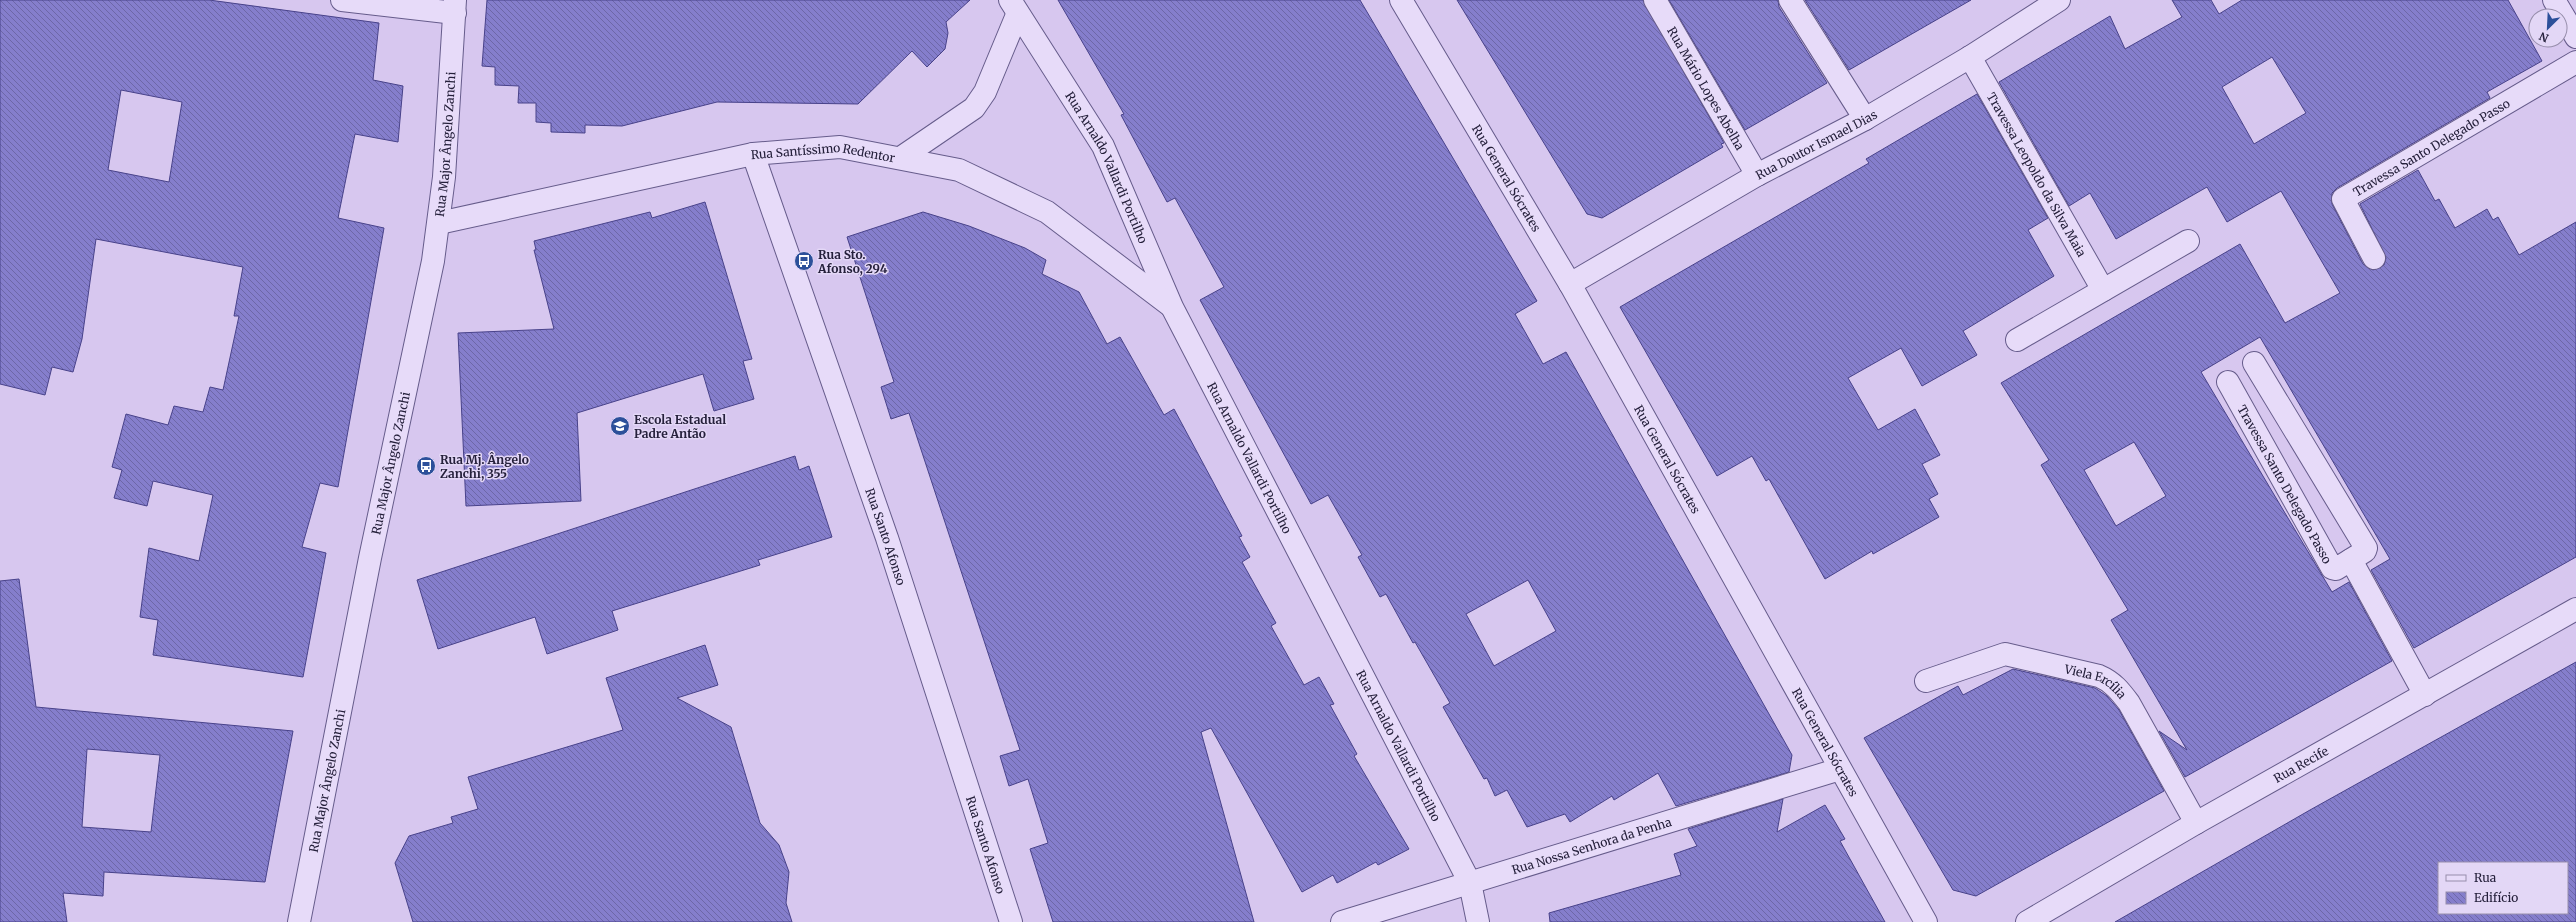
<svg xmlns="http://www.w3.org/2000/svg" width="2576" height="922" font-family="Merriweather,serif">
<defs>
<pattern id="building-back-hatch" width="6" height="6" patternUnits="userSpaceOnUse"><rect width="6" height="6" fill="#857ecc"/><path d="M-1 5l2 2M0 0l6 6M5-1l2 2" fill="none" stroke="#6d67a7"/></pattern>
</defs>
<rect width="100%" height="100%" fill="#d7c7ef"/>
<path fill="url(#building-back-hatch)" stroke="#48428a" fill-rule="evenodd" d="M0 0H209L379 23 373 80 403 86 398 142 355 134 338 218 384 228 338 487 320 483 302 547 326 553 303 677 153 655 158 620 140 617 149 548 199 561 213 495 153 481 147 506 114 498 122 470 112 467 126 414 168 425 174 406 203 412 210 387 223 390 239 316H234L243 267 96 239 82 339 73 372 52 367 45 395 0 384ZM121 90 182 102 169 182 108 170Z
M487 0H970L946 22 948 33 945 49 927 67 912 51 858 104 717 102 622 126 585 125V133L551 132V123L536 122V103H518L519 86 495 85V67L482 66Z
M1058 0H1360L1537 301 1515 314 1543 364 1566 352 1792 755 1789 772 1676 806 1658 773 1614 800 1612 796 1570 822 1565 814 1527 827 1507 790 1495 796 1487 778 1484 779 1443 707 1450 703 1415 642 1413 643 1386 594 1380 597 1358 557 1362 555 1328 495 1311 504 1200 300 1224 287 1175 198 1167 202 1121 115 1124 114ZM1528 580 1556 631 1494 666 1466 614Z
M1457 0H1643L1724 143 1721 144 1723 147 1602 218 1587 214Z
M1669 0H1778L1779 7 1827 83 1745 130Z
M1805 0H1971L1849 70Z
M2172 0H2211L2219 14 2242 0H2508L2542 61 2487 92 2490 98 2337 188 2332 193V204L2363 264 2373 270 2384 265 2386 258 2360 204 2418 170 2435 201 2439 199 2455 228 2487 209 2493 220 2498 217 2519 255 2576 222V557L2414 648 2371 570 2390 559 2260 337 2201 372 2332 592 2349 582 2392 661 2185 777 2159 731 2187 750 2111 620 2128 610 2041 465 2049 460 2001 383 2240 244 2285 323 2340 293 2281 191 2227 222 2207 187 2116 239 2090 193 2069 206 1999 82 2110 16 2125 49 2182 17ZM2272 57 2306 113 2254 144 2222 87ZM2134 442 2166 496 2116 526 2084 470Z
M1977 94 2048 218 2028 230 2054 276 1963 331 1977 355 1922 386 1901 348 1848 378 1878 430 1915 409 1940 455 1922 464 1938 494 1929 499 1939 517 1873 554 1872 551 1825 579 1769 479 1766 481 1752 456 1717 476 1620 307 1869 163 1866 159Z
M705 202 752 359 743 361 754 399 714 411 703 374 577 413 581 501 466 506 458 333 554 329 534 250H536L534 241 650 212 652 218Z
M923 212 969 226 1025 248 1046 260 1042 274 1079 292 1107 344 1120 337 1164 415 1174 409 1242 536 1239 537 1250 557 1242 562 1276 623 1271 626 1304 685 1319 677 1334 704 1330 705 1357 754 1354 756 1409 849 1378 865 1376 862 1337 883 1333 875 1302 892 1211 728 1201 732 1254 922H1053L1030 849 1048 843 1028 779 1009 786 1000 756 1020 750 909 413 891 419 881 387 894 382 847 237Z
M795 456 799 470 809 466 832 537 758 560 760 565 612 611 618 630 547 654 535 617 438 649 417 580Z
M19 579 36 707 293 731 265 882 104 872 103 896 63 893 67 922H0V581ZM87 749 160 755 151 832 82 827Z
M705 645 718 685 677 698 731 727 760 823 779 845 789 872 786 903 792 922H413L395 863 409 836 453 823 451 817 478 809 468 777 623 730 606 678Z
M2576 662V922H2115L2310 810ZM2439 863H2567V913H2439Z
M2013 669 2095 688 2107 696 2119 710 2164 791 1976 896 1953 890 1864 738 1958 686 1963 695Z
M1783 799 1777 832 1825 805 1845 839 1840 841 1885 922H1550L1549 913 1681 875 1674 854 1697 846 1688 829Z"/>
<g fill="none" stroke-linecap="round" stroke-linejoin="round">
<g stroke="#665c8b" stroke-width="24">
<g id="minor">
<path d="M342 0 455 13"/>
<path id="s1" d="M1010 0 1103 146 1172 307 1470 883 1478 922"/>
<path id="s2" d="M1401 0 1570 284 1926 922"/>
<path id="s3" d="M1655 0 1757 175"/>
<path d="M1790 0 1865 119"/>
<path d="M2554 0 2576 37"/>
<path id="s4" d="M1970 57 2103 290"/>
<path id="s5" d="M753 154 887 538 1011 922"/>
<path d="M902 157 974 108 985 92 1017 15"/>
<path id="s6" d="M439 223 753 154 840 147 959 170 1047 212 1171 306"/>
<path id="s7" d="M2374 258 2343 199 2576 62"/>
<path id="s8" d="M1570 284 1757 175 1865 119 1970 57 2059 0"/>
<path d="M2017 340 2188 241"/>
<path id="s9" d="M2228 382 2332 568 2336 569 2365 551 2366 548 2254 363"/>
<path d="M2351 560 2425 695"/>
<path id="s10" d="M1926 681 2005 654 2099 676C2113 682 2120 691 2129 703L2196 823"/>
<path id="s11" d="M299 922 370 558 433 261 444 177 455 0"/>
<path id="s12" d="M1342 922 1840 769"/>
<path id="s13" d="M2027 922 2196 823 2576 609"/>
</g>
</g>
<use href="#minor" stroke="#e7dbf9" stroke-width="22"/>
</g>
<defs>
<g id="bus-disc" transform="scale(1)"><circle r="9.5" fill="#2c509a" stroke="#e3d7f6"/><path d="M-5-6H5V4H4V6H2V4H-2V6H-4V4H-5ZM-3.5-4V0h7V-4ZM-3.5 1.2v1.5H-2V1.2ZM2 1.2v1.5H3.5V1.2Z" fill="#fff"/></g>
<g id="school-disc" transform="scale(1)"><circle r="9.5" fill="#2c509a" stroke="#e3d7f6"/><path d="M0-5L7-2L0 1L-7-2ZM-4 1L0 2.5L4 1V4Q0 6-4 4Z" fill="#fff"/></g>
</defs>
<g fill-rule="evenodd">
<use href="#bus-disc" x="804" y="261"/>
<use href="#school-disc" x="620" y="426"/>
<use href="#bus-disc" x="426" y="466"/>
</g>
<g text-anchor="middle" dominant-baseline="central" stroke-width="3" stroke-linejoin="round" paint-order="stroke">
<g font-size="12" fill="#25203b" stroke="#e3d7f6">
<text stroke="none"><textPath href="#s3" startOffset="102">Rua Mário Lopes Abelha</textPath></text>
<text stroke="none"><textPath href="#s11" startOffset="792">Rua Major Ângelo Zanchi</textPath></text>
<text stroke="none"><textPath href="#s8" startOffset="283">Rua Doutor Ismael Dias</textPath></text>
<text stroke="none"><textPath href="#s7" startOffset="169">Travessa Santo Delegado Passo</textPath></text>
<text stroke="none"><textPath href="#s6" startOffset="392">Rua Santíssimo Redentor</textPath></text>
<text stroke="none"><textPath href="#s1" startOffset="194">Rua Arnaldo Vallardi Portilho</textPath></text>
<text stroke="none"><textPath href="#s4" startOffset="135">Travessa Leopoldo da Silva Maia</textPath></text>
<text stroke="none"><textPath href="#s2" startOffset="207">Rua General Sócrates</textPath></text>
<text stroke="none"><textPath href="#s1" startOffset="518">Rua Arnaldo Vallardi Portilho</textPath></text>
<text stroke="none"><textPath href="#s2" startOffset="531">Rua General Sócrates</textPath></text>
<text stroke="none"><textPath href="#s11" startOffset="468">Rua Major Ângelo Zanchi</textPath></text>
<text stroke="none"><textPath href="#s9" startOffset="117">Travessa Santo Delegado Passo</textPath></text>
<text stroke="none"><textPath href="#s5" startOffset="405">Rua Santo Afonso</textPath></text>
<text stroke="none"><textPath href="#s10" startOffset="179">Viela Ercília</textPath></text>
<text stroke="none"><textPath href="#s2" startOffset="855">Rua General Sócrates</textPath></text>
<text stroke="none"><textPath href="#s1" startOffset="842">Rua Arnaldo Vallardi Portilho</textPath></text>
<text stroke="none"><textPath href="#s13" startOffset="316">Rua Recife</textPath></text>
<text stroke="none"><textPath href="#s11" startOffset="144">Rua Major Ângelo Zanchi</textPath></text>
<text stroke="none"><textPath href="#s5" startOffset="729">Rua Santo Afonso</textPath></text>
<text stroke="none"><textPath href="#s12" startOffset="261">Rua Nossa Senhora da Penha</textPath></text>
</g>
<g font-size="12" font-weight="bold" fill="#25203b" stroke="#e3d7f6" text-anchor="start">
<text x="818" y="254">Rua Sto.<tspan x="818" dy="14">Afonso, 294</tspan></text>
<text x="634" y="419">Escola Estadual<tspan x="634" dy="14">Padre Antão</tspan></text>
<text x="440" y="459">Rua Mj. Ângelo<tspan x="440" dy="14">Zanchi, 355</tspan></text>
</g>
</g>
<rect x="2438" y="862" width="130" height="52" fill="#e3d7f6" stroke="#978eab"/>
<rect x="2446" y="875" width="20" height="6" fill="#e7dbf9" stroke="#978eab"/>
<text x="2474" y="882" font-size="12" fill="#25203b">Rua</text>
<rect x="2446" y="892" width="20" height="12" fill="url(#building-back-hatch)" stroke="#978eab"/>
<text x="2474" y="902" font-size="12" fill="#25203b">Edifício</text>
<g transform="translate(2548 28) rotate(204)"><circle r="19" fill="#e3d7f6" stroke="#978eab"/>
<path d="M0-3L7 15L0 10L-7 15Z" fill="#2c509a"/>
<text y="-6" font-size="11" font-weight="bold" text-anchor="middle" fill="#25203b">N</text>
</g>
</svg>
